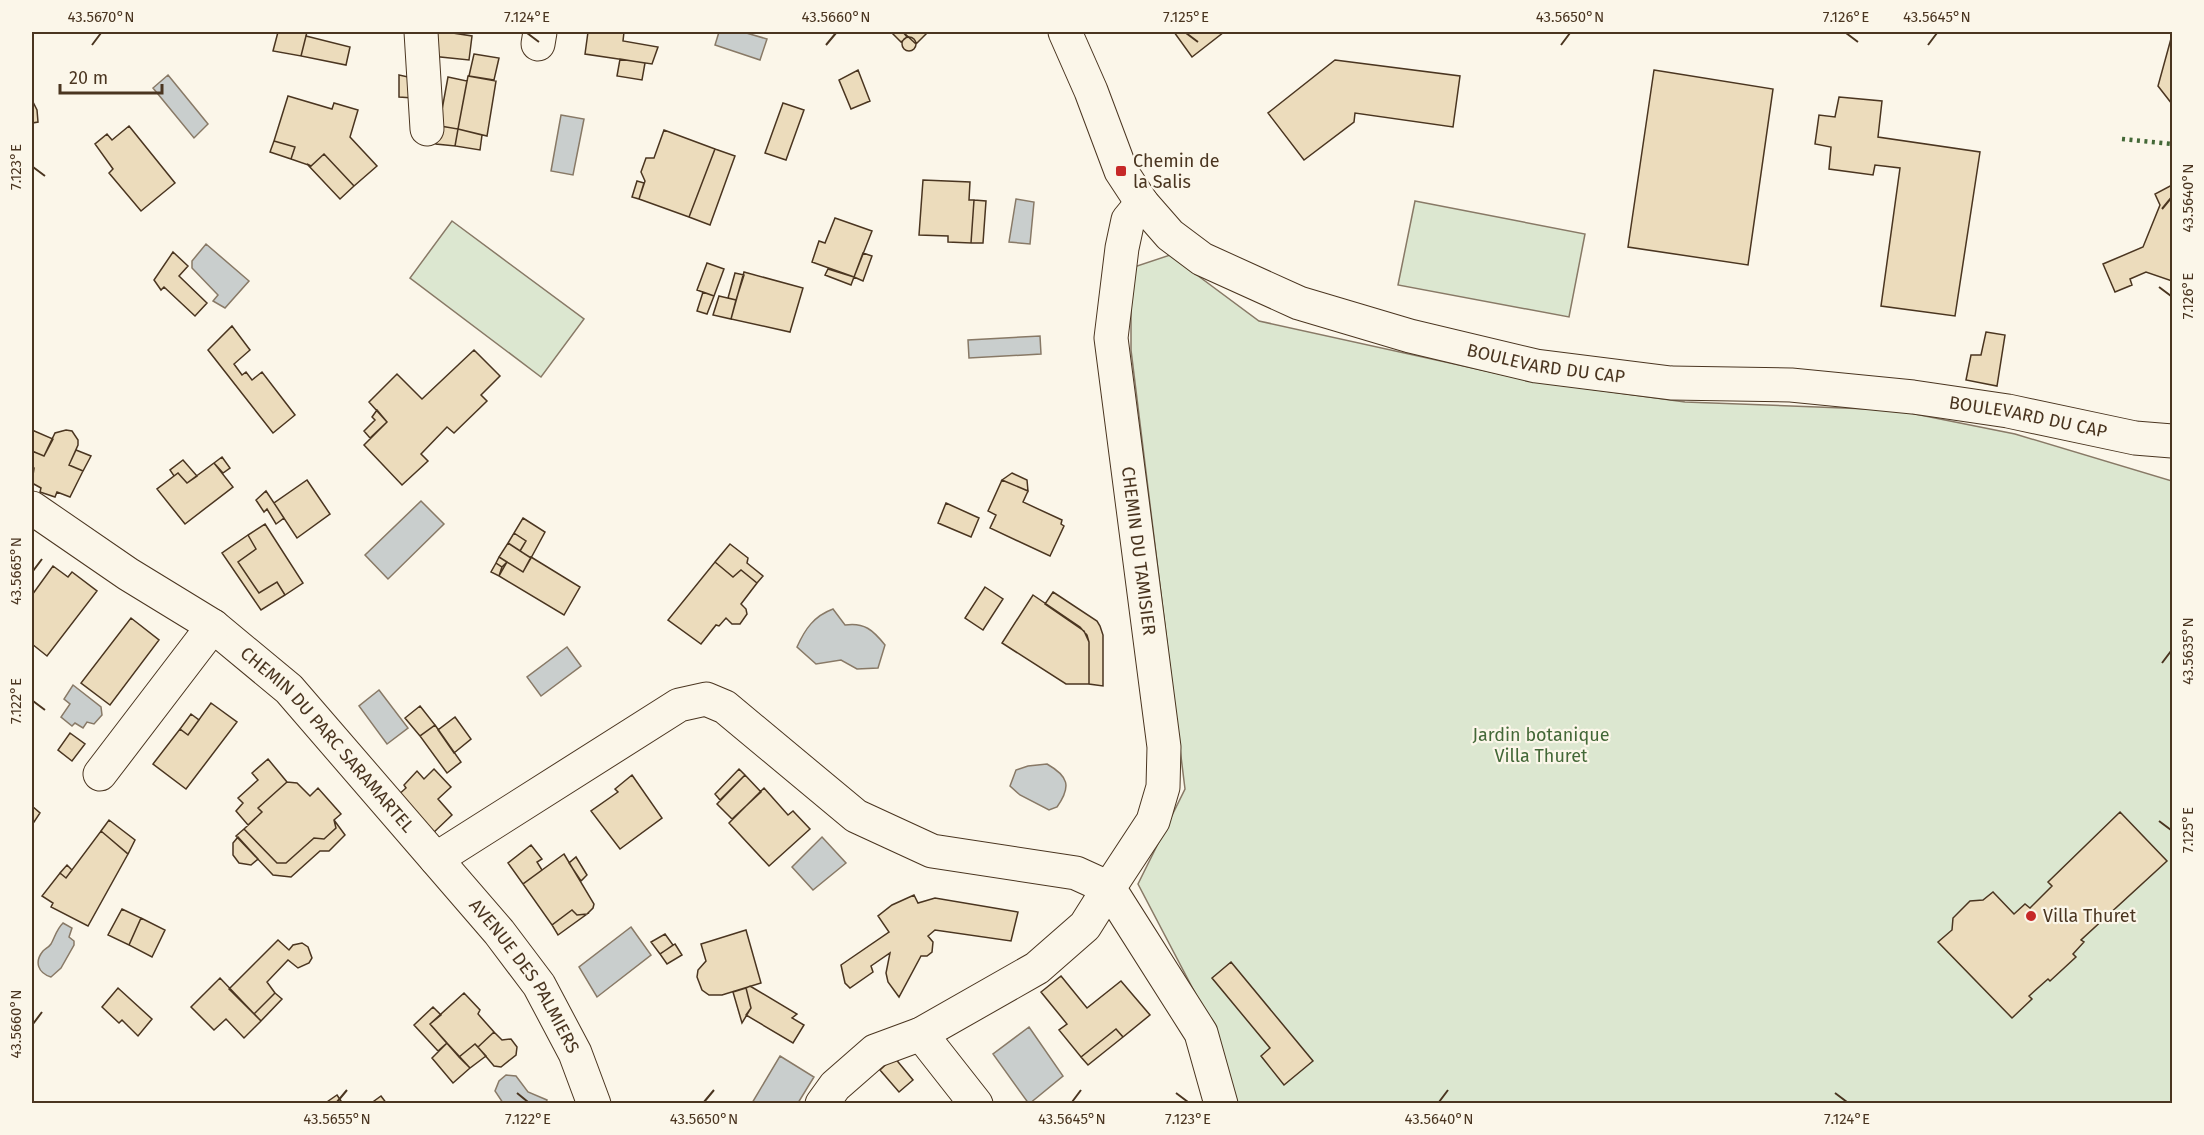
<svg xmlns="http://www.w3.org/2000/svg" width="2204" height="1135" font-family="'Fira Sans',sans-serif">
<rect width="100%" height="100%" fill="#fbf6e9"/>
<path fill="#dce7d0" stroke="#887966" stroke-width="1.5" d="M1415 201 1585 234 1569 317 1398 285Z
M452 221 584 319 541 377 410 278Z
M1170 255 1259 321 1532 381 1685 402 1895 410 2015 434 2172 481V1103H1232L1215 1031 1138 884 1185 789 1131 350V268Z"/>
<path fill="#c9cecd" stroke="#887966" stroke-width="1.5" d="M719 32H743L767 39 760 60 715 45Z
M168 75 208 124 194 138 153 88Z
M561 115 584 119 573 175 551 171Z
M1016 199 1034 202 1030 244 1009 242Z
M206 244 249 281 225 308 213 301 218 295 192 268V261Z
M1040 336 1041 354 969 358 968 340Z
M421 501 444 524 388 579 365 555Z
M833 609 845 625C864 622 873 630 885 645L878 668 857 669 841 660 816 664 797 647C805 629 814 616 833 609Z
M567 647 581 666 541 696 527 677Z
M73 685 101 707 102 715 94 724 87 722 83 728 75 723 72 726 61 717 70 704 64 699Z
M379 690 408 728 387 744 359 706Z
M1047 764C1068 776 1072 786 1057 807L1049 810 1020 795 1010 786 1016 770 1028 766Z
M822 837 846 863 813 890 792 867Z
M63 923 72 928 69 937 74 941V945L61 968 51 977C38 973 34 962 43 951 45 949 49 947 51 944 55 937 56 930 63 923Z
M631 927 651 955 597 997 579 967Z
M1029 1027 1063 1076 1029 1104 993 1054Z
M780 1056 814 1077 798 1103H752Z
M506 1075 516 1076 528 1092 547 1100 546 1103H503L495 1091 499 1081Z"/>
<path fill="#ecdcbc" stroke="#4a3520" stroke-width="1.5" d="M278 32H307L301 56 273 51Z
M429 32H446L472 36 469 60 431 56Z
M588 32H624L623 41 658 47 652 64 585 54Z
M891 32H903L907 37 901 42Z
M903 32H928L916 44Z
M1174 32H1224L1192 57Z
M2172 35V104L2158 86Z
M306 36 350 47 346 65 301 56Z
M902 44a7 7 0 1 1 14 0a7 7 0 1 1-14 0Z
M474 54 499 58 494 80 469 76Z
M620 59 645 63 642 80 617 76Z
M1335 60 1460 76 1453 127 1355 113 1354 122 1304 160 1268 113Z
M858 70 870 101 851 109 839 80Z
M1654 70 1773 89 1748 265 1628 247Z
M399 75 413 78V98L399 97Z
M468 76 496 81 487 136 458 129Z
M448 77 467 81 458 129 439 126Z
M288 96 332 109 334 103 358 110 350 137 377 166 354 186 324 154 311 166 291 159 295 147 274 141Z
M1839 97 1882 101 1878 137 1980 152 1955 316 1881 306 1900 168 1875 165 1873 175 1829 169 1831 147 1815 144 1819 115 1835 117Z
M32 100 37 110 38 122 32 123Z
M783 103 804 110 786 160 765 153Z
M435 125 458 129 455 146 436 144Z
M129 126 175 183 141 211 109 173 113 169 95 144 107 134 112 140Z
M458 129 482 135 480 150 455 146Z
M664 130 715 149 689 217 639 199 645 181 641 172 646 158H654Z
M274 141 295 147 291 159 270 152Z
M715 149 735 156 710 225 689 217Z
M324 154 354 186 340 199 307 164 311 166Z
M923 180 970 182 969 200H974L971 243 948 242V236L919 235Z
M637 181 644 183 639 199 632 197Z
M2172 185V281L2146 272 2130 279 2132 285 2115 292 2103 264 2143 247 2160 205 2155 194Z
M974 200 986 201 983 243H971Z
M835 218 872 231 854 277 812 262 819 241 825 243Z
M173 252 188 266 179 276 207 303 195 316 164 287 161 290 154 280Z
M863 253 872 256 863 281 854 277Z
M707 263 724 269 714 296 697 290Z
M828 269 854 277 851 285 825 275Z
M744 272 803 288 790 332 731 319Z
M735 273 744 275 736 300 728 298Z
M703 292 714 296 707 314 697 311Z
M719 296 736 300 731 319 713 315Z
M232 326 250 350 234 364 242 375 246 372 252 380 262 372 295 415 273 433 208 350Z
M1986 332 2005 335 1997 386 1966 380 1971 355H1981Z
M474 350 500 376 481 395 487 401 454 433 447 427 421 454 428 461 402 485 364 445 387 422 369 402 397 374 422 399Z
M377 410 387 422 370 438 364 431 375 420 372 417Z
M32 430 53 439 44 456 32 451Z
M66 430 72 431 78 440V445L69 465 83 471 70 497 57 492 55 497 40 492 41 488 32 483 34 468 32 466V451L44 456 55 433Z
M76 450 91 456 83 471 69 465Z
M222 457 230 468 223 473 214 463Z
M183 460 197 476 187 483 178 473 174 476 170 470Z
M214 463 233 487 185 524 157 489 178 473 187 483Z
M1012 473 1027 480 1028 491 1002 480Z
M307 480 330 514 297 538 274 503Z
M1002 480 1028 491 1023 502 1062 520 1061 524 1064 526 1050 556 990 528 996 515 988 511Z
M266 491 284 518 276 524 267 509 264 512 256 500Z
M946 503 979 518 971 537 938 523Z
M523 518 545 532 531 558 520 551 526 541 514 533Z
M265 524 303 583 285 595 277 582 259 593 238 562 256 549 248 535Z
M514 533 526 541 520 551 508 543Z
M248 535 256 549 238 562 259 593 277 582 285 595 261 610 222 553Z
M508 543 531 558 523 572 499 557Z
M730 544 748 558 747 563 763 576 757 583 741 570 733 577 715 562Z
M499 557 507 562 502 567 496 563Z
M531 557 580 587 564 615 499 576 507 562 523 572Z
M715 562 733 577 741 570 757 583 741 604 746 609 747 614 740 624H732L726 618 719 626 716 625 701 644 668 620Z
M496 563 502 567 499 576 491 572Z
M53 566 68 577 72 572 97 591 47 656 32 644V595Z
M985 587 1003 599 983 630 965 618Z
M1053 592 1097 621 1100 626 1103 635V686L1089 684V642L1084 631 1045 604Z
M1033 595 1080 627 1087 635 1089 642V684H1066L1002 643Z
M131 618 159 640 110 705 81 683Z
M211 703 237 722 186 789 153 764 180 729 188 735Z
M420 706 435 725 420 736 405 718Z
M191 714 199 720 188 735 180 729Z
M455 717 471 739 454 753 438 730Z
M435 725 461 762 447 773 420 736Z
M70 733 85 744 72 761 58 750Z
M268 759 287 782 258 808 262 812 248 825 236 811 243 803 238 798 258 780 252 773Z
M434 769 451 787 438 799 452 815 431 835 396 797 406 788 404 785 417 771 424 779Z
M739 769 745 775 720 800 715 794Z
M632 775 662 818 620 849 591 811 618 792 615 789Z
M745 775 761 792 732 819 717 804Z
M287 782 297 783 310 796 318 788 341 814 334 820 336 828 324 839 314 838 286 863H277L244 829 262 812 258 808Z
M764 788 788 815 793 811 810 829 769 866 729 823Z
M32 806 40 813 32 825Z
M2120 812 2167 861 2081 940 2084 942 2073 954 2076 957 2050 981 2048 979 2029 996 2032 999 2012 1018 1938 942 1952 930 1953 918 1970 901 1983 900 1993 892 2014 914 2025 904 2030 908 2052 886 2048 882Z
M109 820 135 840 128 854 101 831Z
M334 820 345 835 329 851H320L291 877 273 875 236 836 244 829 277 863H286L314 838 324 839 336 828Z
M101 831 128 854 88 926 51 907 53 903 42 896 60 873 66 878Z
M238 837 258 859 251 865 239 863 233 855V843Z
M531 845 542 859 537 862 542 870 523 884 508 863Z
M564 854 594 904 593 908 587 914 577 915 572 910 552 925 523 884Z
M576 857 587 875 581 881 569 863Z
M67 865 72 870 66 878 60 873Z
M914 895 918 903 935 898 1018 912 1011 941 935 930 928 936 933 942 932 952 927 956H921L899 997 888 982 886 973 890 953 871 966 873 972 850 988 845 983 841 965 889 932 878 916 892 905Z
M122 909 141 918 129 945 108 935Z
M572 910 577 915 587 914 558 935 552 925Z
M141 918 165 930 152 957 129 945Z
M746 930 761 983 722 995H709L702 990 697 977 698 970 706 961 701 944Z
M665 934 673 945 660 954 651 942Z
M278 940 289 950 293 945 302 943 308 947 312 958 309 963 298 968 288 960 267 982 275 993 254 1014 229 989Z
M675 944 682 955 667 964 660 954Z
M1231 962 1313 1061 1284 1085 1261 1056 1270 1048 1212 978Z
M1061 976 1087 1008 1121 981 1150 1015 1123 1037 1116 1029 1081 1057 1059 1030 1067 1024 1041 992Z
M220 978 261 1021 244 1038 226 1019 214 1030 191 1007Z
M750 986 797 1014 792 1018 804 1025 793 1043 746 1015 751 1008 746 988Z
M118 988 152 1019 138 1036 122 1020 119 1023 102 1007Z
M746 988 751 1008 742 1023 733 992Z
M275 993 282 999 261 1021 254 1014Z
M464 993 480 1010 478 1014 494 1032 478 1047 475 1044 459 1057 430 1024Z
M433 1007 441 1015 430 1024 447 1043 438 1051 414 1025Z
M1116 1029 1123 1037 1088 1065 1081 1057Z
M494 1032 502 1040 511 1039 517 1047 516 1055 501 1067 494 1066 478 1047Z
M447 1043 470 1068 453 1083 432 1058Z
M475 1044 486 1056 470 1068 459 1057Z
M894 1057 913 1080 899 1092 880 1070Z
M337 1095 343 1104H324Z
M381 1096 387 1104H370Z"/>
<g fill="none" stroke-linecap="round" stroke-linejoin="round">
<g stroke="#4a3520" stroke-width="35">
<g id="minor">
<path d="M421 32 427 129"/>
<path id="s1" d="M1065 32 1091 91 1121 171 1142 203 1170 235 1202 259 1299 303 1410 336 1536 366 1671 383 1791 385 1913 397 2008 411 2135 438 2172 441"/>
<path d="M538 44 540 32"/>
<path id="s2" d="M1142 203 1128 220 1122 248 1111 338 1164 747 1163 787 1153 821 1109 888 1201 1033 1221 1104"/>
<path id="s3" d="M32 508 128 574 213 626 289 689 499 932 539 985 575 1053 594 1104"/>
<path d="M100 774 213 626"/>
<path d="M436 859 679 705 706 699 725 707 856 816 932 851 1076 873 1109 888 1085 926 1037 968 921 1034 875 1051 835 1086 822 1104"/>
<path d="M921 1034 976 1104"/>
</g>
</g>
<use href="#minor" stroke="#fbf6e9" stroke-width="33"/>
<path stroke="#436837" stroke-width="4.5" stroke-dasharray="3 4.5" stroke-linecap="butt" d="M2122 139 2172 144"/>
</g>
<path fill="none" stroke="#4a3520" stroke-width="2" d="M527 33 539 42M1186 33 1198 42M1846 33 1858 42M92 45 101 33M826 45 836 33M1561 45 1570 33M1928 45 1937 33M33 167 45 176M2162 209 2171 198M2159 287 2171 296M33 571 42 559M2162 663 2171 651M33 701 45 710M2159 821 2171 830M33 1024 42 1012M517 1093 528 1102M1176 1093 1188 1102M1835 1093 1847 1102M337 1102 347 1090M704 1102 714 1090M1072 1102 1081 1090M1439 1102 1448 1090"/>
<g fill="#c62828" stroke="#fbf6e9" stroke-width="2">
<rect x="1115" y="165" width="12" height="12" rx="3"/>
<circle cx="2031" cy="916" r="6"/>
</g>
<g text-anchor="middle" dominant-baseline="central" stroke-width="4.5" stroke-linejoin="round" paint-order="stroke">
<g font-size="18" fill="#4a3520" stroke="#fbf6e9" text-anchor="start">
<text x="1133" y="161">Chemin de<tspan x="1133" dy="21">la Salis</tspan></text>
<text x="2043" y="916">Villa Thuret</text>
</g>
<g font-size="18" fill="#4a3520" stroke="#fbf6e9">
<text stroke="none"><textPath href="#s1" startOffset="632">BOULEVARD DU CAP</textPath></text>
<text stroke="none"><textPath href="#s1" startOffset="1118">BOULEVARD DU CAP</textPath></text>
<text stroke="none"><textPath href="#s2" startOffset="356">CHEMIN DU TAMISIER</textPath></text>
<text stroke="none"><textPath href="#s3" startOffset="378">CHEMIN DU PARC SARAMARTEL</textPath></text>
<text stroke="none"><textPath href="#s3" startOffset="687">AVENUE DES PALMIERS</textPath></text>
</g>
<g font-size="18" fill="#436837" stroke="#fbf6e9">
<text x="1541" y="735">Jardin botanique<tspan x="1541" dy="21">Villa Thuret</tspan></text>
</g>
</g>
<rect width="2204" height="1135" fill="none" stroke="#fbf6e9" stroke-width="66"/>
<path d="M60 84v9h102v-9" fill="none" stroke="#4a3520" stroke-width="3"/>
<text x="69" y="84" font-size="18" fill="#4a3520" stroke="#fbf6e9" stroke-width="4.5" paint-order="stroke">20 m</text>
<rect x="33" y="33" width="2138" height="1069" fill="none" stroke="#4a3520" stroke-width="2"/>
<g font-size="15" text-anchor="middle" fill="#4a3520">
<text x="101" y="22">43.5670°N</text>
<text x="527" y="22">7.124°E</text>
<text x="836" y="22">43.5660°N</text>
<text x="1186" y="22">7.125°E</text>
<text x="1570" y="22">43.5650°N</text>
<text x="1846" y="22">7.126°E</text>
<text x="1937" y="22">43.5645°N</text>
<text transform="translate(16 167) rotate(-90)" y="5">7.123°E</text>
<text transform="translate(2188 198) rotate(-90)" y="5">43.5640°N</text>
<text transform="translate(2188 296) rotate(-90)" y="5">7.126°E</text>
<text transform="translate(16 571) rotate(-90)" y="5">43.5665°N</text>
<text transform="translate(2188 651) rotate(-90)" y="5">43.5635°N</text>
<text transform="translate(16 701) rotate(-90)" y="5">7.122°E</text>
<text transform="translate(2188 830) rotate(-90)" y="5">7.125°E</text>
<text transform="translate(16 1024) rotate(-90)" y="5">43.5660°N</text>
<text x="337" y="1124">43.5655°N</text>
<text x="528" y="1124">7.122°E</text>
<text x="704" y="1124">43.5650°N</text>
<text x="1072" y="1124">43.5645°N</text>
<text x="1188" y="1124">7.123°E</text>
<text x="1439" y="1124">43.5640°N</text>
<text x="1847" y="1124">7.124°E</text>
</g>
</svg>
